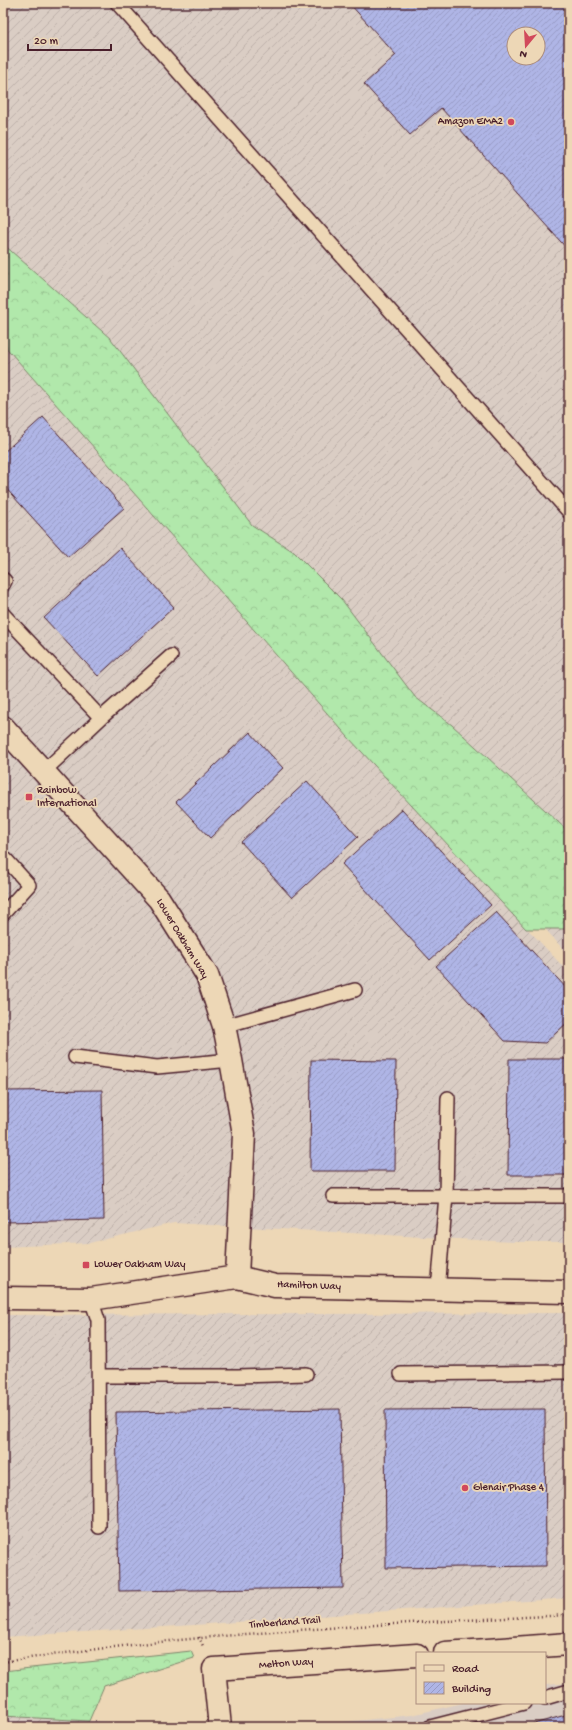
<svg xmlns="http://www.w3.org/2000/svg" width="572" height="1730" font-family="'Gochi Hand',sans-serif">
<defs>
<pattern id="industrial-furrows" width="10" height="10" patternUnits="userSpaceOnUse"><rect width="10" height="10" fill="#dacdc4"/><path d="M-1 1l2-2M0 10L10 0M9 11l2-2" fill="none" stroke="#bdb0a9"/></pattern>
<pattern id="forest-crowns" width="20" height="18" patternUnits="userSpaceOnUse"><rect width="20" height="18" fill="#b1e8ab"/><path d="M2 6a3 3 0 1 1 6 0M12 15a3 3 0 1 1 6 0" fill="none" stroke="#9ac793"/></pattern>
<pattern id="building-hatch" width="6" height="6" patternUnits="userSpaceOnUse"><rect width="6" height="6" fill="#afb5e6"/><path d="M-1 1l2-2M0 6l6-6M5 7l2-2" fill="none" stroke="#989bc5"/></pattern>
</defs>
<rect width="100%" height="100%" fill="#edd7b6"/>
<filter id="ink" filterUnits="userSpaceOnUse"><feTurbulence type="fractalNoise" baseFrequency=".025" numOctaves="2"/><feDisplacementMap in="SourceGraphic" scale="8" xChannelSelector="R" yChannelSelector="G"/><feConvolveMatrix kernelMatrix="1 2 1 2 8 2 1 2 1" color-interpolation-filters="sRGB"/></filter>
<g filter="url(#ink)">
<path fill="#dacdc4" d="M569 1683V1727H297L412 1715 463 1703H545V1685Z"/>
<path fill="url(#industrial-furrows)" fill-rule="evenodd" d="M3 3H569V956L3 311ZM514 34H538V58H514Z
M3 344 348 737 569 973V1242H512L174 1223 89 1243 3 1247Z
M569 1313V1598L194 1625 3 1637V1315Z
M3 1716 89 1721 196 1727H3Z"/>
<path fill="url(#forest-crowns)" stroke="#7e846b" d="M3 244 111 339 252 525 294 552 342 600 415 697 452 725 569 832V929H526L348 737 3 344Z
M191 1651 194 1658 104 1686 89 1721 3 1716V1671Z"/>
<path fill="url(#building-hatch)" stroke="#4a1f2b" fill-rule="evenodd" d="M349 3H569V251L441 108 410 135 364 84 396 55ZM514 34H538V58H514Z
M43 417 124 508 68 557 3 485V453Z
M120 548 174 607 98 676 44 618Z
M250 732 283 768 210 838 176 802Z
M307 781 358 837 292 898 241 842Z
M402 809 491 905 430 960 342 864Z
M496 912 569 991V1021L545 1043 505 1041 436 966Z
M509 1059H569V1175H508Z
M311 1060 396 1061 395 1171H310Z
M102 1090 104 1220 3 1222V1091Z
M340 1409 343 1588 119 1591 116 1412Z
M545 1409 546 1566 386 1568 385 1410Z
M569 1714V1727H523Z"/>
<g fill="none" stroke-linecap="round" stroke-linejoin="round">
<g stroke="#4a1f2b" stroke-width="16">
<path id="lane" d="M117 3 569 512
M3 579 5 581 3 585
M3 614 101 718 43 772
M101 718 171 656
M3 856 29 885 3 914
M224 1026 355 990
M75 1057 157 1067 231 1060
M333 1196H569
M438 1291 446 1195 448 1098
M91 1299 98 1320 99 1527
M401 1374 569 1372
M100 1376H238L306 1374
M545 1698 569 1691
M430 1727 524 1703"/>
</g>
<g stroke="#4a1f2b" stroke-width="25">
<path id="street" d="M3 727 159 899 207 975 224 1026 231 1060 244 1134 237 1277
M445 1653 569 1644
M220 1727 214 1669 417 1655"/>
</g>
<g stroke="#4a1f2b" stroke-width="25">
<path id="secondary" d="M3 1298 91 1299 237 1277 275 1286 569 1292"/>
</g>
<path stroke="#4a1f2b" stroke-width="2.5" stroke-dasharray="1 3" stroke-linecap="butt" d="M199 1637 203 1646
M3 1662C190 1633 380 1624 569 1615"/>
<use href="#lane" stroke="#edd7b6" stroke-width="13"/>
<use href="#street" stroke="#edd7b6" stroke-width="22"/>
<use href="#secondary" stroke="#edd7b6" stroke-width="22"/>
</g>
</g>
<g fill="#d1495b" stroke="#edd7b6" stroke-width="1.5">
<circle cx="511" cy="122" r="4"/>
<rect x="25" y="793" width="8" height="8" rx="2"/>
<rect x="82" y="1261" width="8" height="8" rx="2"/>
<circle cx="465" cy="1488" r="4"/>
</g>
<g text-anchor="middle" dominant-baseline="central" stroke-width="3.5" stroke-linejoin="round" paint-order="stroke">
<g font-size="11" fill="#4a1f2b" stroke="#edd7b6" text-anchor="start">
<text x="503" y="122" text-anchor="end">Amazon EMA2</text>
<text x="37" y="791">Rainbow<tspan x="37" dy="13">International</tspan></text>
<text x="94" y="1265">Lower Oakham Way</text>
<text x="473" y="1488">Glenair Phase 4</text>
</g>
<g font-size="11" fill="#4a1f2b" stroke="#edd7b6">
<text transform="translate(182 939) rotate(59)">Lower Oakham Way</text>
<text transform="translate(309 1286) rotate(2)">Hamilton Way</text>
<text transform="translate(285 1623) rotate(-4)">Timberland Trail</text>
<text transform="translate(286 1664) rotate(-4)">Melton Way</text>
</g>
</g>
<rect width="572" height="1730" fill="none" stroke="#edd7b6" stroke-width="16"/>
<rect x="8" y="8" width="556" height="1714" fill="none" stroke="#4a1f2b" stroke-width="1.5" filter="url(#ink)"/>
<rect x="416" y="1652" width="130" height="52" fill="#edd7b6" stroke="#ac8d7e"/>
<rect x="424" y="1665" width="20" height="6" fill="#edd7b6" stroke="#ac8d7e"/>
<text x="452" y="1672" font-size="12" fill="#4a1f2b">Road</text>
<rect x="424" y="1682" width="20" height="12" fill="url(#building-hatch)" stroke="#ac8d7e"/>
<text x="452" y="1692" font-size="12" fill="#4a1f2b">Building</text>
<g transform="translate(526 46) rotate(198)"><circle r="19" fill="#edd7b6" stroke="#ac8d7e"/>
<path d="M0-3L7 15L0 10L-7 15Z" fill="#d1495b"/>
<text y="-6" font-size="11" font-weight="bold" text-anchor="middle" fill="#4a1f2b">N</text>
</g>
<path d="M28 44v6h83v-6" fill="none" stroke="#4a1f2b" stroke-width="2"/>
<text x="34" y="44" font-size="12" fill="#4a1f2b" stroke="#edd7b6" stroke-width="3" paint-order="stroke">20 m</text>
</svg>
